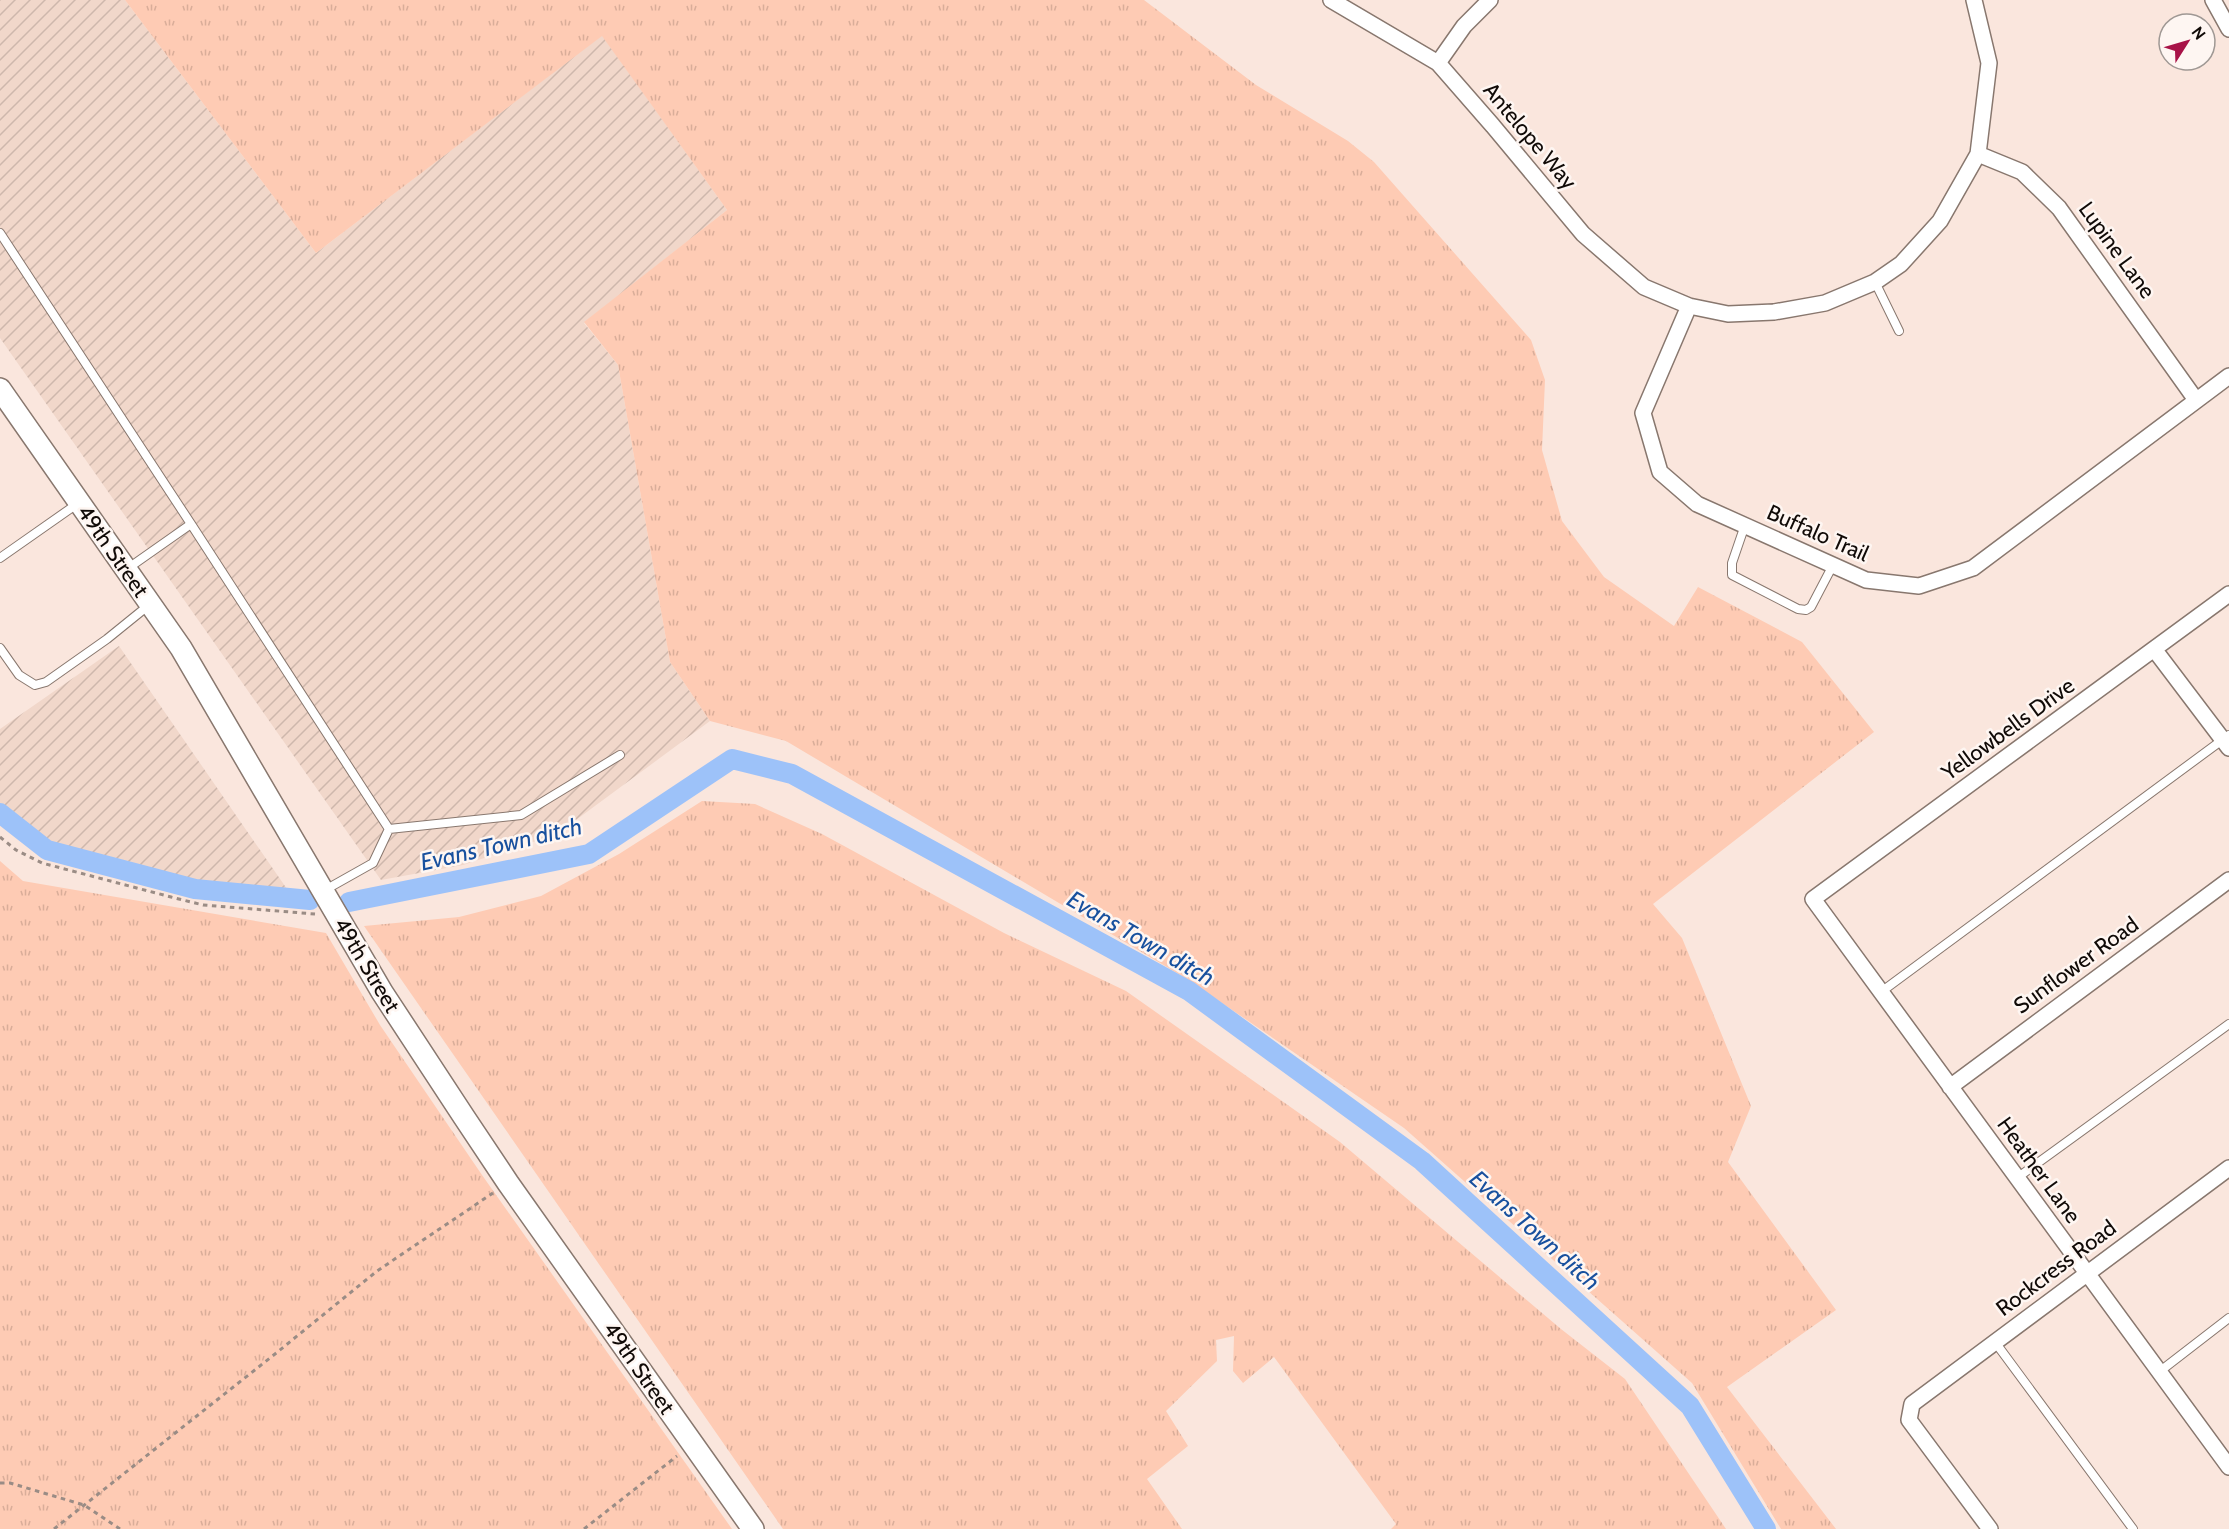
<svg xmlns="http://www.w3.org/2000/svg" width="2229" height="1529" font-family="Cabin,sans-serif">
<defs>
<pattern id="industrial-furrows" width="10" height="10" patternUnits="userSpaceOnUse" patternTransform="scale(1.5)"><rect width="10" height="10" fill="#f1d7ca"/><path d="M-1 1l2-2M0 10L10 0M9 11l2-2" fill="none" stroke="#ceb7ac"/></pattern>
<pattern id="grass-tufts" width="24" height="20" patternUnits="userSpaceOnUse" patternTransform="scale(1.5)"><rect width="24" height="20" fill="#fecbb4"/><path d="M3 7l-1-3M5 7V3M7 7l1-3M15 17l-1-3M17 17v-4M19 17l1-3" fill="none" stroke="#d9ad99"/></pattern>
</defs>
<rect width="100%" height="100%" fill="#fae6dd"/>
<path fill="url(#industrial-furrows)" d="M0 0H125L316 253 602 35 727 210 584 323 618 365 670 662 710 721 557 834 463 865 381 880 0 338Z
M119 646 287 889 194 882 47 846 0 805V729Z"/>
<path fill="url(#grass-tufts)" d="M125 0H1144L1256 85 1348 141 1374 162 1531 340 1545 380 1542 450 1562 521 1604 577 1674 626 1698 587 1802 642 1874 732 1653 904 1682 938 1751 1106 1728 1162 1836 1310 1727 1387 1836 1529H1781L1692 1383 1404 1128 1187 979 786 741 710 721 670 662 618 365 584 322 727 210 602 36 316 253Z
M702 801 755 804 822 834 1004 933 1126 991 1340 1142 1561 1329 1625 1379 1726 1529H1391L1396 1524 1274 1357 1243 1383 1233 1371 1234 1336 1216 1340 1217 1361 1166 1411 1188 1446 1147 1479 1182 1529H783L364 926 459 917 541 896 619 854Z
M0 861 23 881 326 933 380 1025 482 1175 732 1529H0Z"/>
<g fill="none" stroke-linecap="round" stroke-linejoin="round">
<path stroke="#9dc2f9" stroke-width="20" d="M0 813 47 850 195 889 310 900
M349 902 589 854 732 759 792 774 1189 991 1422 1161 1690 1406 1766 1529"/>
<g stroke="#88776e" stroke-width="10">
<path id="lane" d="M0 233 191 524
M1875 282 1899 331
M1745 525 1732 563V575L1798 609 1806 610 1811 607 1833 565
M0 558 77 504
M127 569 191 524 389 829 521 815 620 755
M0 648 19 675 35 685 46 682 107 639 149 605
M325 890 373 863 389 829
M1881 992 2229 735
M2017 1178 2229 1024
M1995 1342 2133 1529
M2159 1372 2229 1318"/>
</g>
<g stroke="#88776e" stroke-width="18">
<path id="street" d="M1331 0 1438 63 1493 126 1583 234 1644 287 1689 306 1728 314 1774 312 1825 303 1875 282 1901 264 1940 221 1978 154 1989 63 1974 0
M2213 0 2229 29
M1438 63 1464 26 1490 0
M1978 154 2022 172 2059 208 2196 400
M1689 306 1643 413 1660 472 1697 504 1866 580 1919 586 1973 568 2229 376
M2229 594 1813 899 2229 1467
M2154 649 2229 748
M1950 1087 2229 880
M1990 1529 1909 1420 1912 1404 2229 1168"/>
</g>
<g stroke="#88776e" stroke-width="24">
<path id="secondary" d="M0 389 181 648 382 992 464 1117 508 1183 753 1529"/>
</g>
<path stroke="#9a8c85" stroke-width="3" stroke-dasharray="4.5 4.5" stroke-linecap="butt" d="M0 837 16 850 42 863 171 897 203 905 315 914
M0 1483H10L84 1505 120 1529
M54 1529 275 1354 377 1271 493 1193
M584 1529 677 1456"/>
<use href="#lane" stroke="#fff" stroke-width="8"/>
<use href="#street" stroke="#fff" stroke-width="15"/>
<use href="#secondary" stroke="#fff" stroke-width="21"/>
</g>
<g text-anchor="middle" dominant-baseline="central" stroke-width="5" stroke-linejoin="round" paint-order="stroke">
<g font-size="22" fill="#100a07" stroke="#fef6f2">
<text transform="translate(1530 136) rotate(50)">Antelope Way</text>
<text transform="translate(2117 250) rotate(54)">Lupine Lane</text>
<text transform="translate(1818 533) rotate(24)">Buffalo Trail</text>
<text transform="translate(113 551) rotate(55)">49th Street</text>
<text transform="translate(2008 729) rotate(-36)">Yellowbells Drive</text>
<text transform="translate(367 965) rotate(59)">49th Street</text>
<text transform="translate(2076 965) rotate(-36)">Sunflower Road</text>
<text transform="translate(2039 1170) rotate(54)">Heather Lane</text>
<text transform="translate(2056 1268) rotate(-37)">Rockcress Road</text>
<text transform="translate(639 1368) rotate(55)">49th Street</text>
</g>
<g font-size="24" font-style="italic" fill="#18509e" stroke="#fef6f2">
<text transform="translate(501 844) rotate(-13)">Evans Town ditch</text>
<text transform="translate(1141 938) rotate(30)">Evans Town ditch</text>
<text transform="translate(1535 1230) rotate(42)">Evans Town ditch</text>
</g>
</g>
<g transform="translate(2187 42) rotate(53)"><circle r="28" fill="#fef6f2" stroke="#9f9894" stroke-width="1.5"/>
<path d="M0-4.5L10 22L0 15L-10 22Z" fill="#a81247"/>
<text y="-9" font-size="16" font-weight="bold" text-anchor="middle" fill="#100a07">N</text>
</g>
</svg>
